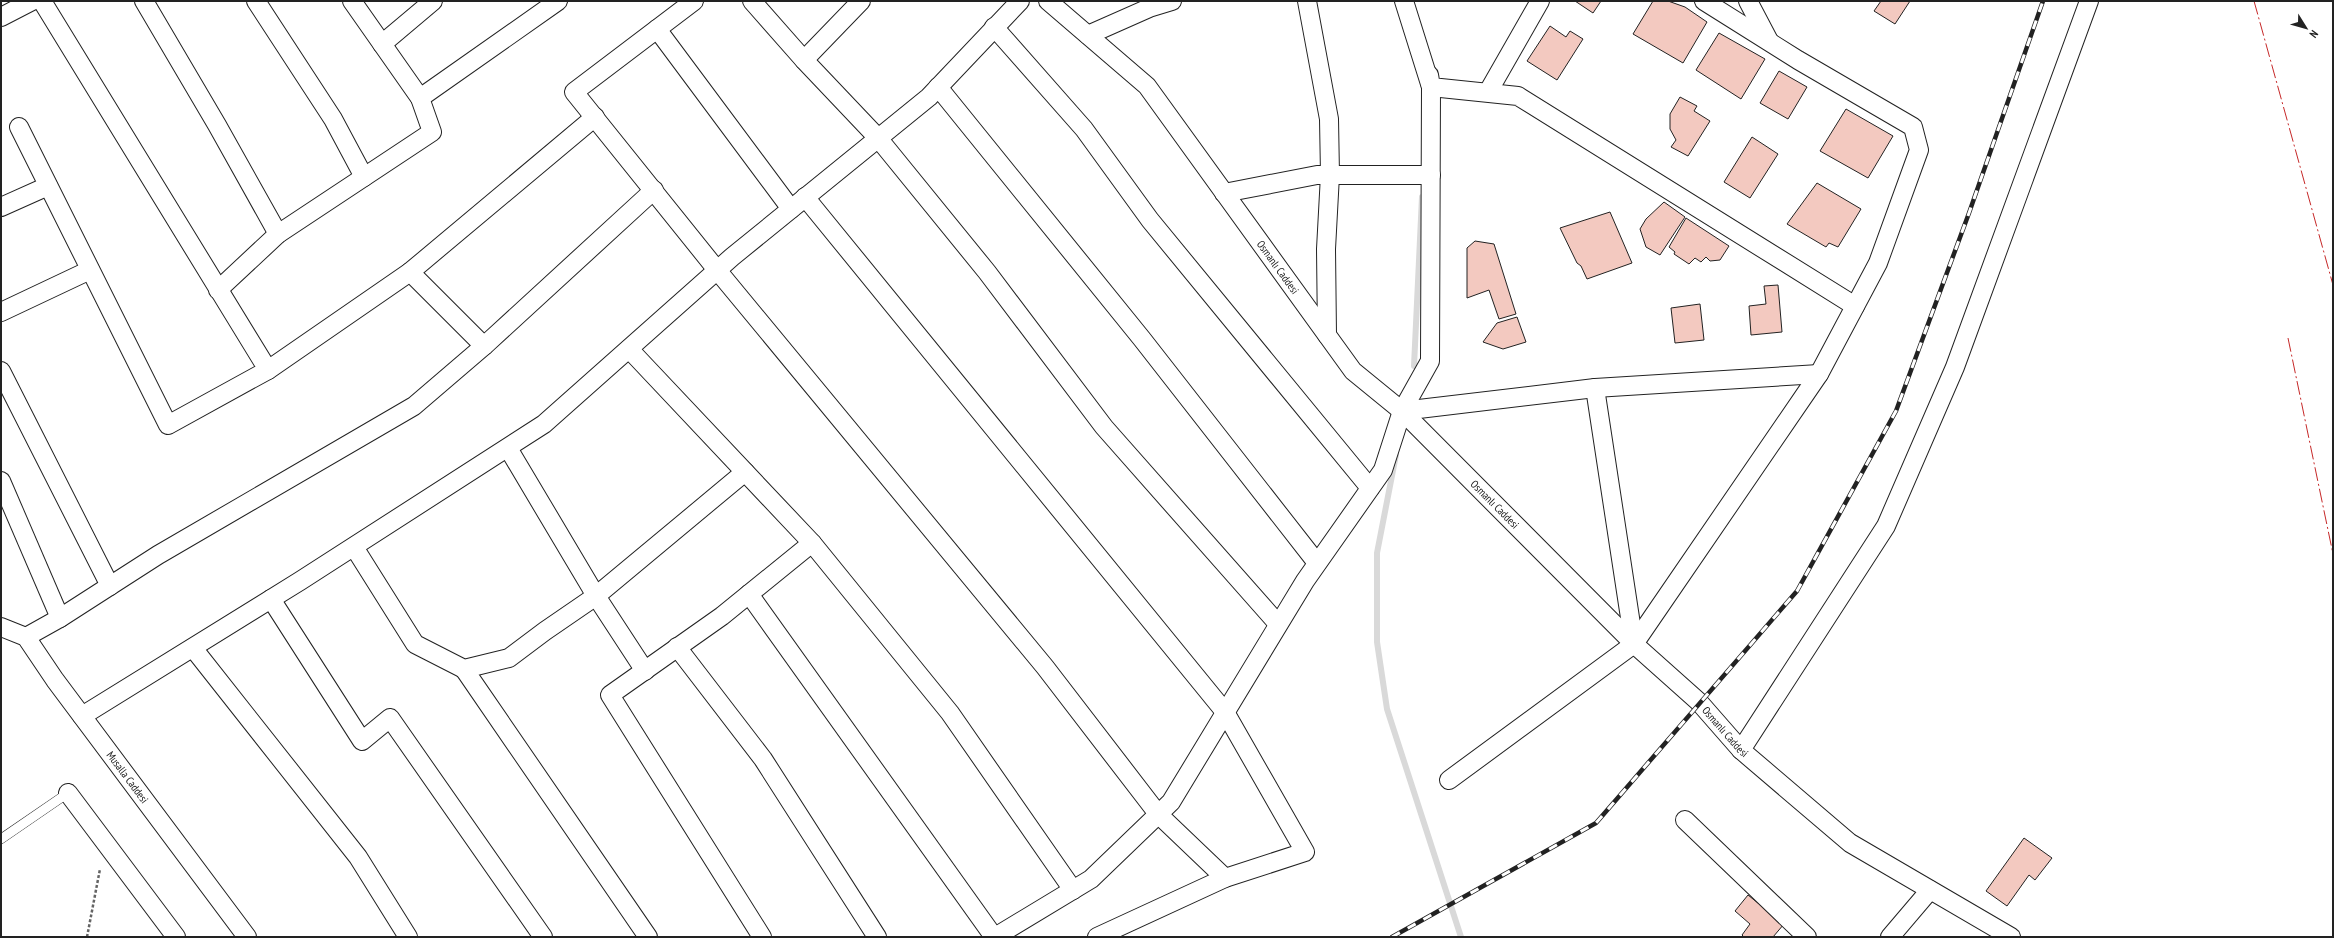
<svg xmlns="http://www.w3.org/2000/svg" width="2334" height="938" font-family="'PT Sans Narrow',sans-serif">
<rect width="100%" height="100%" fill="#fff"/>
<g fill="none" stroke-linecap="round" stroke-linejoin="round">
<path stroke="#d9d9d9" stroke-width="6" d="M1414 366 1422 197
M1396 455 1377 553V642L1387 709 1461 937"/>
</g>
<path fill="#f3c9c0" stroke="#222" d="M1575 1H1601L1593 13Z
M1653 1H1668L1685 7 1707 22 1683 63 1633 34Z
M1881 1H1910L1895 24 1874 11Z
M1550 26 1566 37 1570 31 1583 39 1557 80 1527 61Z
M1719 33 1765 59 1741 99 1696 70Z
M1779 71 1807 87 1788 119 1760 103Z
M1680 97 1697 106 1694 111 1710 121 1688 156 1671 147 1676 140 1670 129V114Z
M1846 109 1893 136 1868 178 1820 151Z
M1752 137 1778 154 1750 198 1724 182Z
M1817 183 1861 209 1838 247 1829 243 1826 247 1787 224Z
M1664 202 1685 217 1660 255 1646 247 1640 229 1646 219Z
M1610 212 1632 263 1587 279 1581 266 1577 263 1560 228Z
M1686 218 1729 246 1720 260 1710 261 1706 257 1701 262 1695 258 1689 264 1674 254 1675 252 1669 247Z
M1475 241 1494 244 1516 314 1499 319 1489 290 1467 298V248Z
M1778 285 1782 332 1751 335 1749 306 1766 304 1764 286Z
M1700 304 1704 340 1675 343 1671 308Z
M1517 317 1526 342 1503 349 1483 342 1497 323Z
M2024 838 2052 858 2035 880 2029 875 2007 906 1986 891Z
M1748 895 1784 924 1773 937H1744L1742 935 1750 924 1735 911Z"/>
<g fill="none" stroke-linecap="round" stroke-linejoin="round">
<g stroke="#222" stroke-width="10">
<path id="service" d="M1 839 68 793"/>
</g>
<g stroke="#222" stroke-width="20">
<g id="minor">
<path d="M42 1 268 370 410 272 484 346"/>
<path d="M144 1 217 125 278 234"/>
<path d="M256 1 333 119 364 177"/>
<path d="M694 1 574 92 717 270 1045 667 1158 814 1225 878"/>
<path d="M752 1 804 60 878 138 987 272 1104 427 1278 624"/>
<path id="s1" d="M1048 1 1147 86 1353 371 1402 411 1634 644 1699 702 1741 750 1850 843 2011 937"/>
<path d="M1307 1 1329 119 1330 175 1326 249 1327 335"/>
<path d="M1748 1 1769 41"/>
<path d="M1 17 32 1"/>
<path d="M994 27 1084 129 1150 220 1370 488"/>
<path d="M657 29 791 209"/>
<path d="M1088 35 1149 8 1172 1"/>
<path d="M382 44 433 1"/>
<path d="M804 60 861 1"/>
<path d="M1429 75 1431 87 1518 96 1855 306"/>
<path d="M938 87 1142 339 1317 563"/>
<path d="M1488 92 1540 1"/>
<path d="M420 98 558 1"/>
<path d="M19 127 168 425 268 370"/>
<path d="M1224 193 1317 175H1431"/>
<path d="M805 197 1225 712 1305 852 1225 878 1097 937"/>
<path d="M1 207 48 186"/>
<path d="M410 272 595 117"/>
<path d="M218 290 278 234 432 132 420 98 352 1"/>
<path d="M1 312 90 270"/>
<path d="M629 349 812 543 950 713 1073 890"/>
<path d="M1 371 110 586"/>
<path d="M1595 388 1634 644"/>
<path d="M1402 411 1595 388 1819 374"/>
<path d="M508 448 596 596 645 671"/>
<path d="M1 481 60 618"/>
<path d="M354 547 415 644 464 669 509 658 545 631 596 596 745 472"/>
<path d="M749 594 994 937"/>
<path d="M271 599 362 741 390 718 543 937"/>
<path id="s2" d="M1 627 26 637 55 680 247 937"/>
<path d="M26 637 60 618 158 555 414 406 484 346 654 190"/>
<path d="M677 647 763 759 877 937"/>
<path d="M193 648 358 857 408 937"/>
<path d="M464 669 648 937"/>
<path d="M82 716 300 581 544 424 732 257 929 97 1020 1"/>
<path d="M1741 750 1886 526 1955 367 2089 1"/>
<path d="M1449 780 1634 644 1819 374 1878 263 1919 150 1913 127 1798 60 1704 1"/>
<path d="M68 793 176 937"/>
<path d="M1685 820 1807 937"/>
<path d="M762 937 610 695 722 616 812 543"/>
<path d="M995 937 1091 879 1171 802 1305 581 1383 470 1402 411 1430 361 1431 87 1404 1"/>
<path d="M1890 937 1930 890"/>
</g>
</g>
<path stroke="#646464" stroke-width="2.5" stroke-dasharray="3 2" stroke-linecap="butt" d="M87 937 100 869"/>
<use href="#service" stroke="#fff" stroke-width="9"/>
<use href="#minor" stroke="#fff" stroke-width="18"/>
<g stroke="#222" stroke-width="4.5">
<path id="rail" d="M1392 937 1596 823 1797 591 1896 411 1969 213 2043 1"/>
</g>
<use href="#rail" stroke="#fff" stroke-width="3" stroke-dasharray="9" stroke-linecap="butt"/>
<path stroke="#c62828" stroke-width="1" stroke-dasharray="14 3 2 3" stroke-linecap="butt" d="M2254 1 2333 285
M2288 338 2333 554"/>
</g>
<g text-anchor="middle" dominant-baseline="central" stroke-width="3" stroke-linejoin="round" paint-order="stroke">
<g font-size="11" fill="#222" stroke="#fff">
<text stroke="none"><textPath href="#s1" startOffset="354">Osmanlı Caddesi</textPath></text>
<text stroke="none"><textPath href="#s1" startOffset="677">Osmanlı Caddesi</textPath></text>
<text stroke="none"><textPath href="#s1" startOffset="1001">Osmanlı Caddesi</textPath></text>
<text stroke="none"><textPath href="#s2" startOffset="200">Musalla Caddesi</textPath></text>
</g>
</g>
<rect width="2334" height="938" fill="none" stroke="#222222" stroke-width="4"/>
<g transform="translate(2306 28) rotate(127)" stroke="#ffffff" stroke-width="3" paint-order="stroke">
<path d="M0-3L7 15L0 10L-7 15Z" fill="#222222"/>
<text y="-6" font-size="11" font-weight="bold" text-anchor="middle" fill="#222222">N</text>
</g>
</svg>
